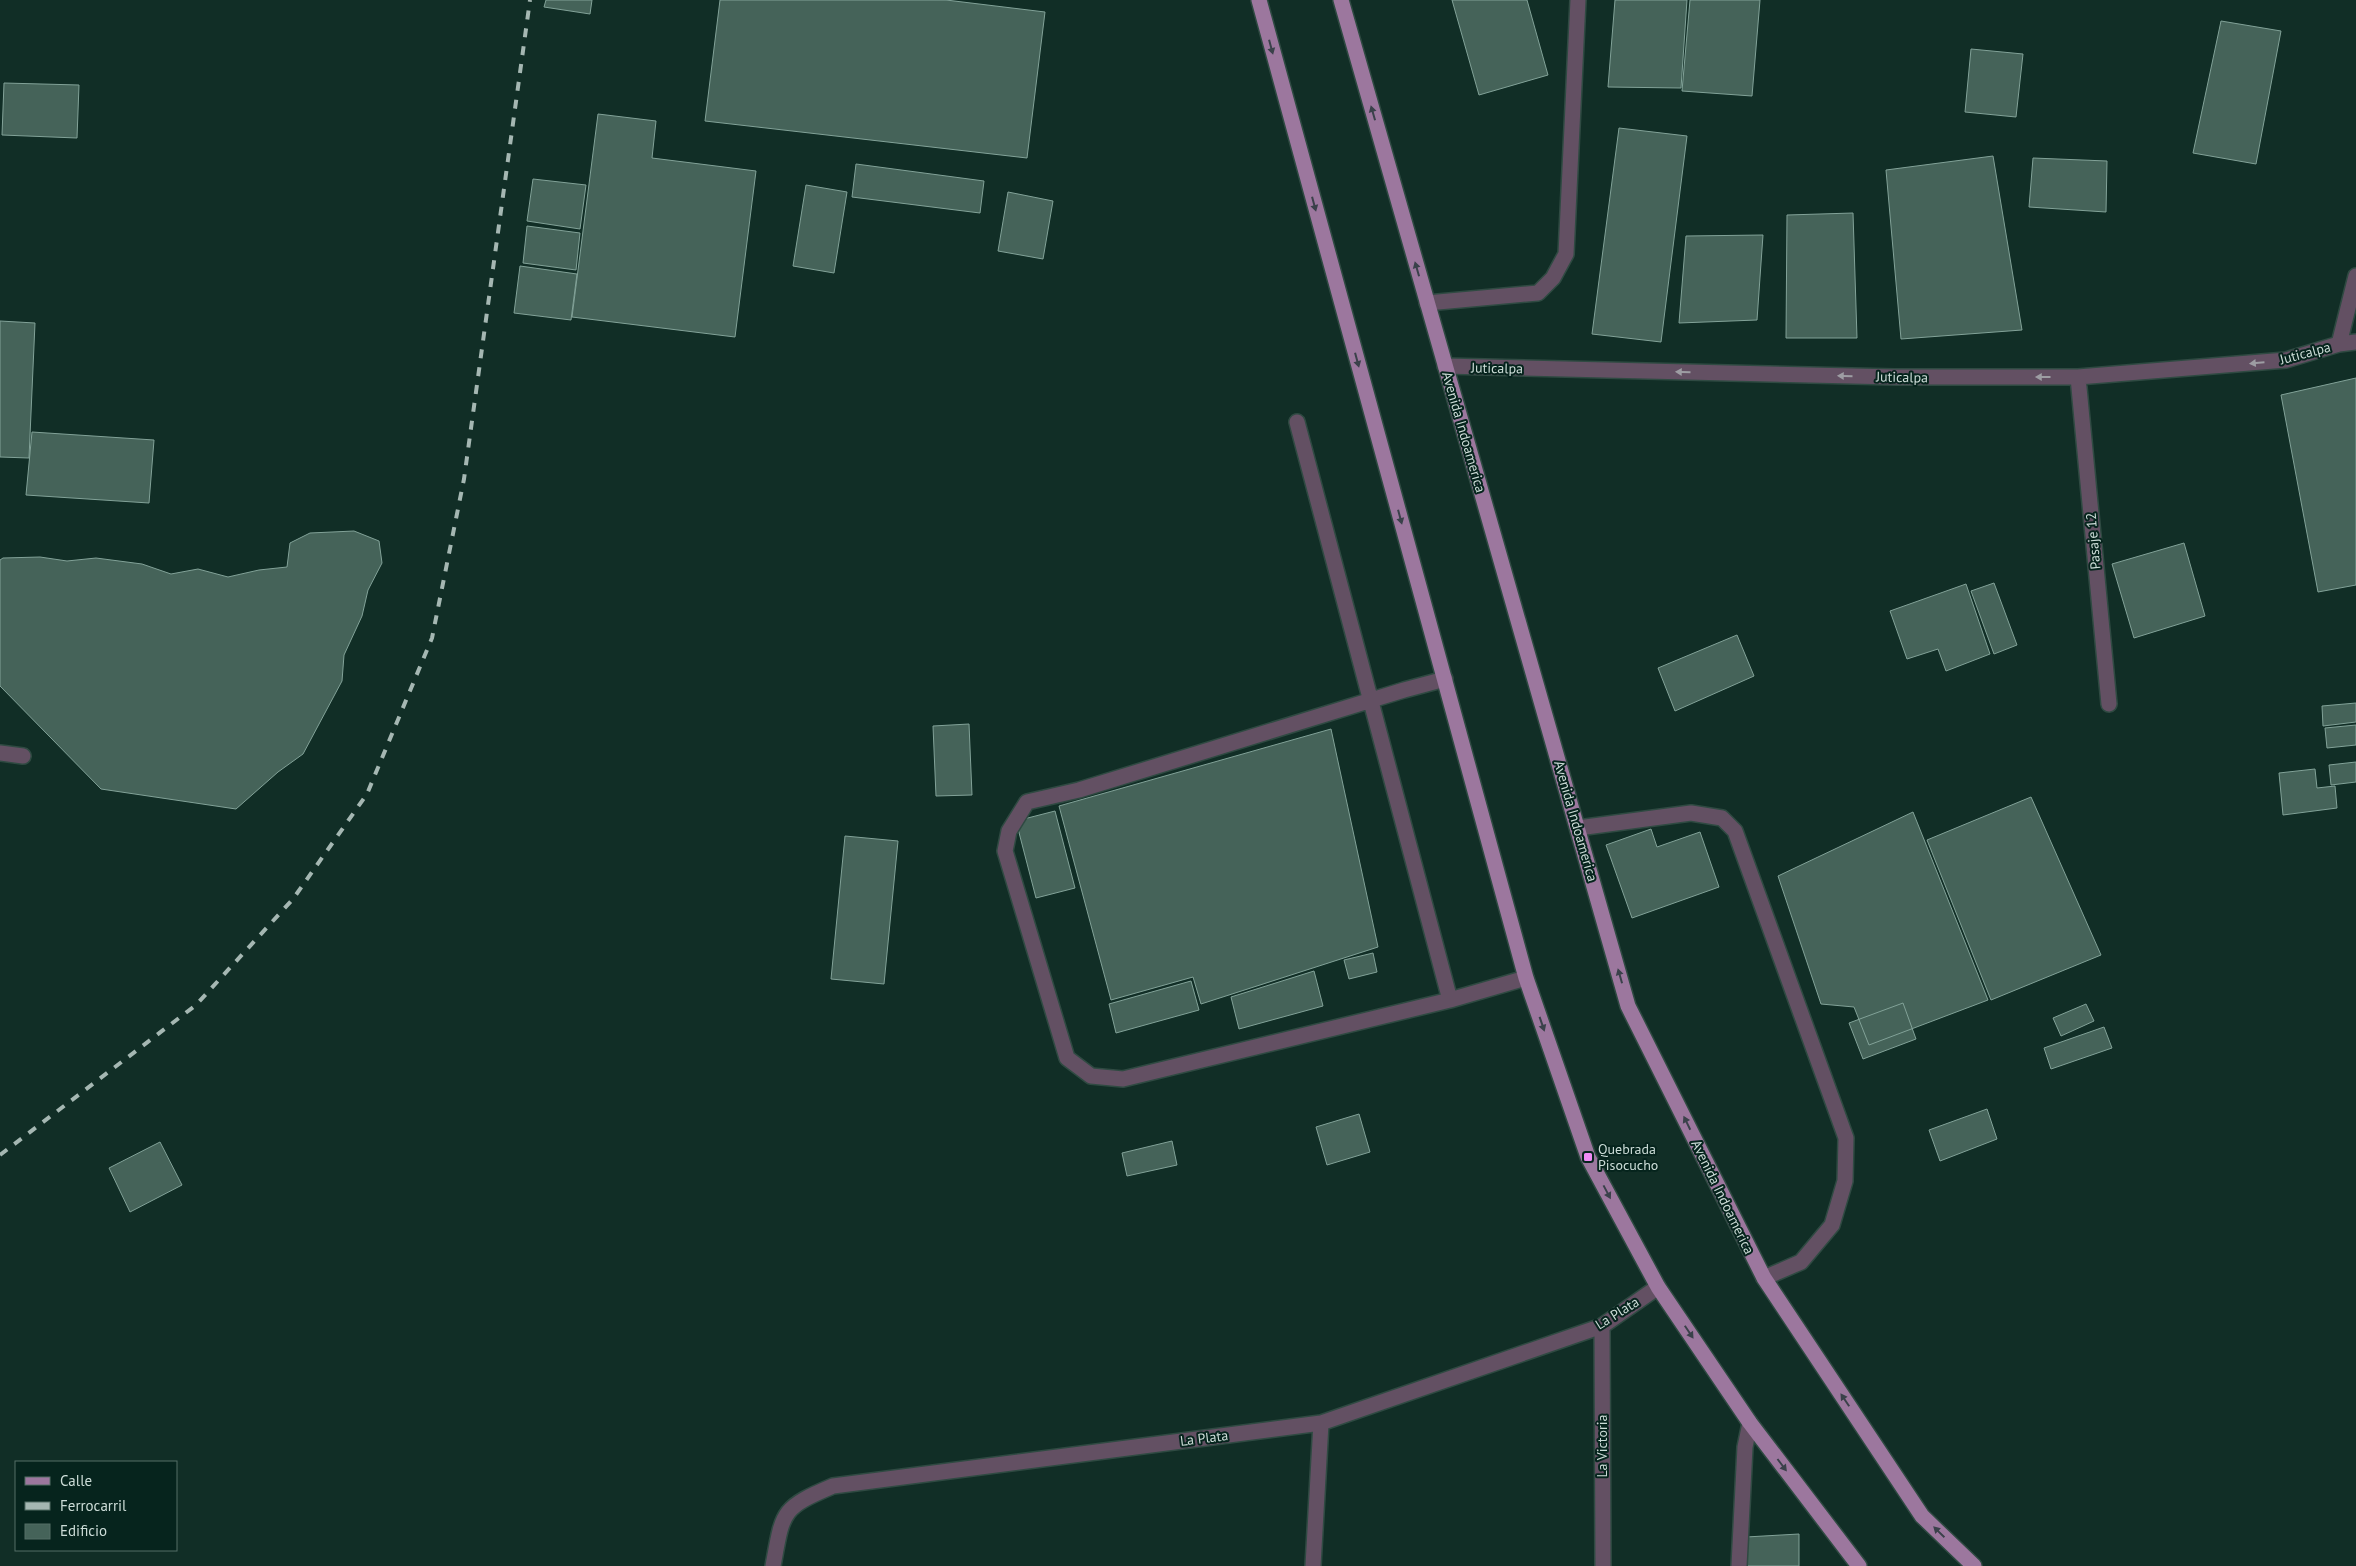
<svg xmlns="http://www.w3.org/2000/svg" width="2356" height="1566" font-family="'PT Sans',sans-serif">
<rect width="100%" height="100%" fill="#112e26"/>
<path fill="#456359" stroke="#82a298" d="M546 0H592L590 14 544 7Z
M720 0H946L1045 12 1027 158 705 121Z
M1452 0H1527L1548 75 1479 95Z
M1615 0H1687L1681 88 1608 87Z
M1690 0H1760L1752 96 1682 91Z
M2221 21 2281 31 2256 164 2193 153Z
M1971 49 2023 54 2016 117 1965 112Z
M4 83 79 85 77 138 2 135Z
M598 114 656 121 652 158 756 171 735 337 572 317Z
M1619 128 1687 136 1661 342 1592 334Z
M1993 156 2022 330 1901 339 1886 170Z
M2033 158 2107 161 2106 212 2029 207Z
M856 164 984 181 980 213 852 197Z
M533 179 586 185 580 229 527 221Z
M806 185 847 192 834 273 793 266Z
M1008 192 1053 201 1043 259 998 251Z
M1853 213 1857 338H1786L1787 215Z
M527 226 580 233 576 270 523 263Z
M1763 235 1757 320 1679 323 1686 236Z
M520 266 577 274 571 320 514 313Z
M0 321 35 323 29 458 0 457Z
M2356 378V585L2318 592 2281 395Z
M32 432 154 440 149 503 26 495Z
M354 531 379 541 382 563 368 590 362 616 344 655 342 681 303 754 278 772 236 809 101 789 0 686V560L3 558 40 557 67 561 96 558 142 564 171 574 198 569 228 577 259 570 287 567 290 543 310 533Z
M2184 543 2205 616 2134 638 2112 564Z
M1994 583 2017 645 1994 654 1971 591Z
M1966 584 1990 654 1946 671 1938 649 1907 659 1890 611Z
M1737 635 1754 676 1675 711 1658 668Z
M2356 703V722L2323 726 2322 706Z
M969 724 972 795 936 796 933 726Z
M2356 725V745L2327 748 2325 728Z
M1331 729 1378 947 1201 1004 1193 977 1111 1000 1059 806Z
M2356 762V782L2331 785 2329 765Z
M2315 769 2317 788 2335 786 2337 808 2283 815 2279 773Z
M2031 797 2101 955 1991 1000 1927 840Z
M1055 811 1075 888 1036 898 1016 821Z
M1913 812 1988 1000 1869 1045 1854 1007 1821 1004 1778 876Z
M1651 829 1657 847 1700 832 1719 887 1632 918 1606 845Z
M845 836 898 841 884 984 831 979Z
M1373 953 1377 972 1349 979 1344 960Z
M1314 971 1323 1006 1239 1029 1231 997Z
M1191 981 1199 1010 1116 1033 1109 1004Z
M1903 1003 1916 1039 1863 1059 1849 1023Z
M2086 1004 2094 1021 2061 1036 2053 1018Z
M2104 1027 2112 1048 2051 1069 2044 1048Z
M1987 1109 1997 1139 1940 1161 1929 1130Z
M1359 1114 1370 1152 1327 1165 1316 1127Z
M1172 1141 1177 1165 1127 1176 1122 1153Z
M160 1142 182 1185 130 1212 109 1168Z
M1799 1534V1566H1747L1746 1537Z"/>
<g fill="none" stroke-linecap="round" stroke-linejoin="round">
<g stroke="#2f4a42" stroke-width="18">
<path id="minor" d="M1427 303 1538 293 1553 278 1566 254 1578 0
M2339 344 2356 276
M1445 366 1895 377H2078L2286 360 2339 344 2356 342
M2078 377 2109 704
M1297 422 1450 1000
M1445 679 1404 690 1079 790 1027 802 1009 831 1005 851 1067 1058 1091 1076 1123 1079 1450 1000 1526 978
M0 753 23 756
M1578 828 1691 813 1722 818 1735 831 1846 1138 1845 1181 1832 1225 1801 1262 1764 1278
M1602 1326 1603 1566
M773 1566C783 1511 781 1508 833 1486L1321 1423 1602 1326 1658 1287
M1313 1566 1321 1423
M1739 1566 1745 1447 1750 1423"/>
</g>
<g stroke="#2f4a42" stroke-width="18">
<path id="major" d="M1259 0 1526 978 1588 1157 1658 1287 1750 1423 1859 1566
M1341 0 1628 1006 1764 1278 1922 1516 1974 1566"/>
</g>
<use href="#minor" stroke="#635063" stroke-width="15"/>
<use href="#major" stroke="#9c779e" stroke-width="15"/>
<path stroke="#a5b7b2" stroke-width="4" stroke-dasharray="9 9" stroke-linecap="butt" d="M0 1155 196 1005 293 899 367 794 432 638 464 479 530 0"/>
</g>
<defs><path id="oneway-solid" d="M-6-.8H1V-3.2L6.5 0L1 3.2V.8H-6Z" transform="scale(1.25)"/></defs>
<g fill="#3a414a">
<use href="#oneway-solid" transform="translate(1271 47) rotate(75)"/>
<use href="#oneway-solid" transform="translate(1373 113) rotate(-106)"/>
<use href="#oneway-solid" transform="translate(1314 204) rotate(75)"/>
<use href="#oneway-solid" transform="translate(1417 269) rotate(-106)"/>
<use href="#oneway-solid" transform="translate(1357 360) rotate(75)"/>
<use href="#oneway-solid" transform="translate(1400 517) rotate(75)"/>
<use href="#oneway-solid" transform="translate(1620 976) rotate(-106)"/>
<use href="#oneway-solid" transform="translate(1542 1024) rotate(71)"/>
<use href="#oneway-solid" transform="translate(1687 1123) rotate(-116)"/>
<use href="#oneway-solid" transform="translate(1607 1192) rotate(62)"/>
<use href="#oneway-solid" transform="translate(1689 1332) rotate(56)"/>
<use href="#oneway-solid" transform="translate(1845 1400) rotate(-124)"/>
<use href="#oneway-solid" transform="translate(1782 1465) rotate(53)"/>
<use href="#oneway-solid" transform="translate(1939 1532) rotate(-136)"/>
</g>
<g fill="#9d9da3">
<use href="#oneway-solid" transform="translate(2257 363) rotate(175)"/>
<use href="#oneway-solid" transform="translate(1683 372) rotate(-179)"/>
<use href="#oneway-solid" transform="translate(1845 376) rotate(-179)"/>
<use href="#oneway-solid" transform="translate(2043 377) rotate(180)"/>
</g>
<rect fill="#f08bf5" stroke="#06241d" stroke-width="2" x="1583" y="1152" width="10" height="10" rx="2.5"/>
<g text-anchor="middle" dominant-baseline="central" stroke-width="4" stroke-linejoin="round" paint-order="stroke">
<g font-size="14" fill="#ccdcd7" stroke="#06241d">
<text transform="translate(2305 353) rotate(-15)">Juticalpa</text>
<text transform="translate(1497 368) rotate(1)">Juticalpa</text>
<text transform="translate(1902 377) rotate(1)">Juticalpa</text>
<text transform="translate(1464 432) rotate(74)">Avenida Indoamerica</text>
<text transform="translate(2093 541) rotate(-95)">Pasaje 12</text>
<text transform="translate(1576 821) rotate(74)">Avenida Indoamerica</text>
<text transform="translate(1723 1197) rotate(64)">Avenida Indoamerica</text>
<text transform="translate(1617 1313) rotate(-32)">La Plata</text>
<text transform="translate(1204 1438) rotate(-7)">La Plata</text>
<text transform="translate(1602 1446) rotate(-90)">La Victoria</text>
</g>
<g font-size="14" fill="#ccdcd7" stroke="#06241d" text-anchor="start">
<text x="1598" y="1149">Quebrada<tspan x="1598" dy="16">Pisocucho</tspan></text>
</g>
</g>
<rect x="15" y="1461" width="162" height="90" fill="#06241d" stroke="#556e67"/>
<rect x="25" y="1477" width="25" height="8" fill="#9c779e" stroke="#556e67"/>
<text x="60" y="1486" font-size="15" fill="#ccdcd7">Calle</text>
<rect x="25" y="1502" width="25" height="8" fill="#a5b7b2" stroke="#556e67"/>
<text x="60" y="1511" font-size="15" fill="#ccdcd7">Ferrocarril</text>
<rect x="25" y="1524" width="25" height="15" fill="#456359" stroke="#556e67"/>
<text x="60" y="1536" font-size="15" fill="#ccdcd7">Edificio</text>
</svg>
